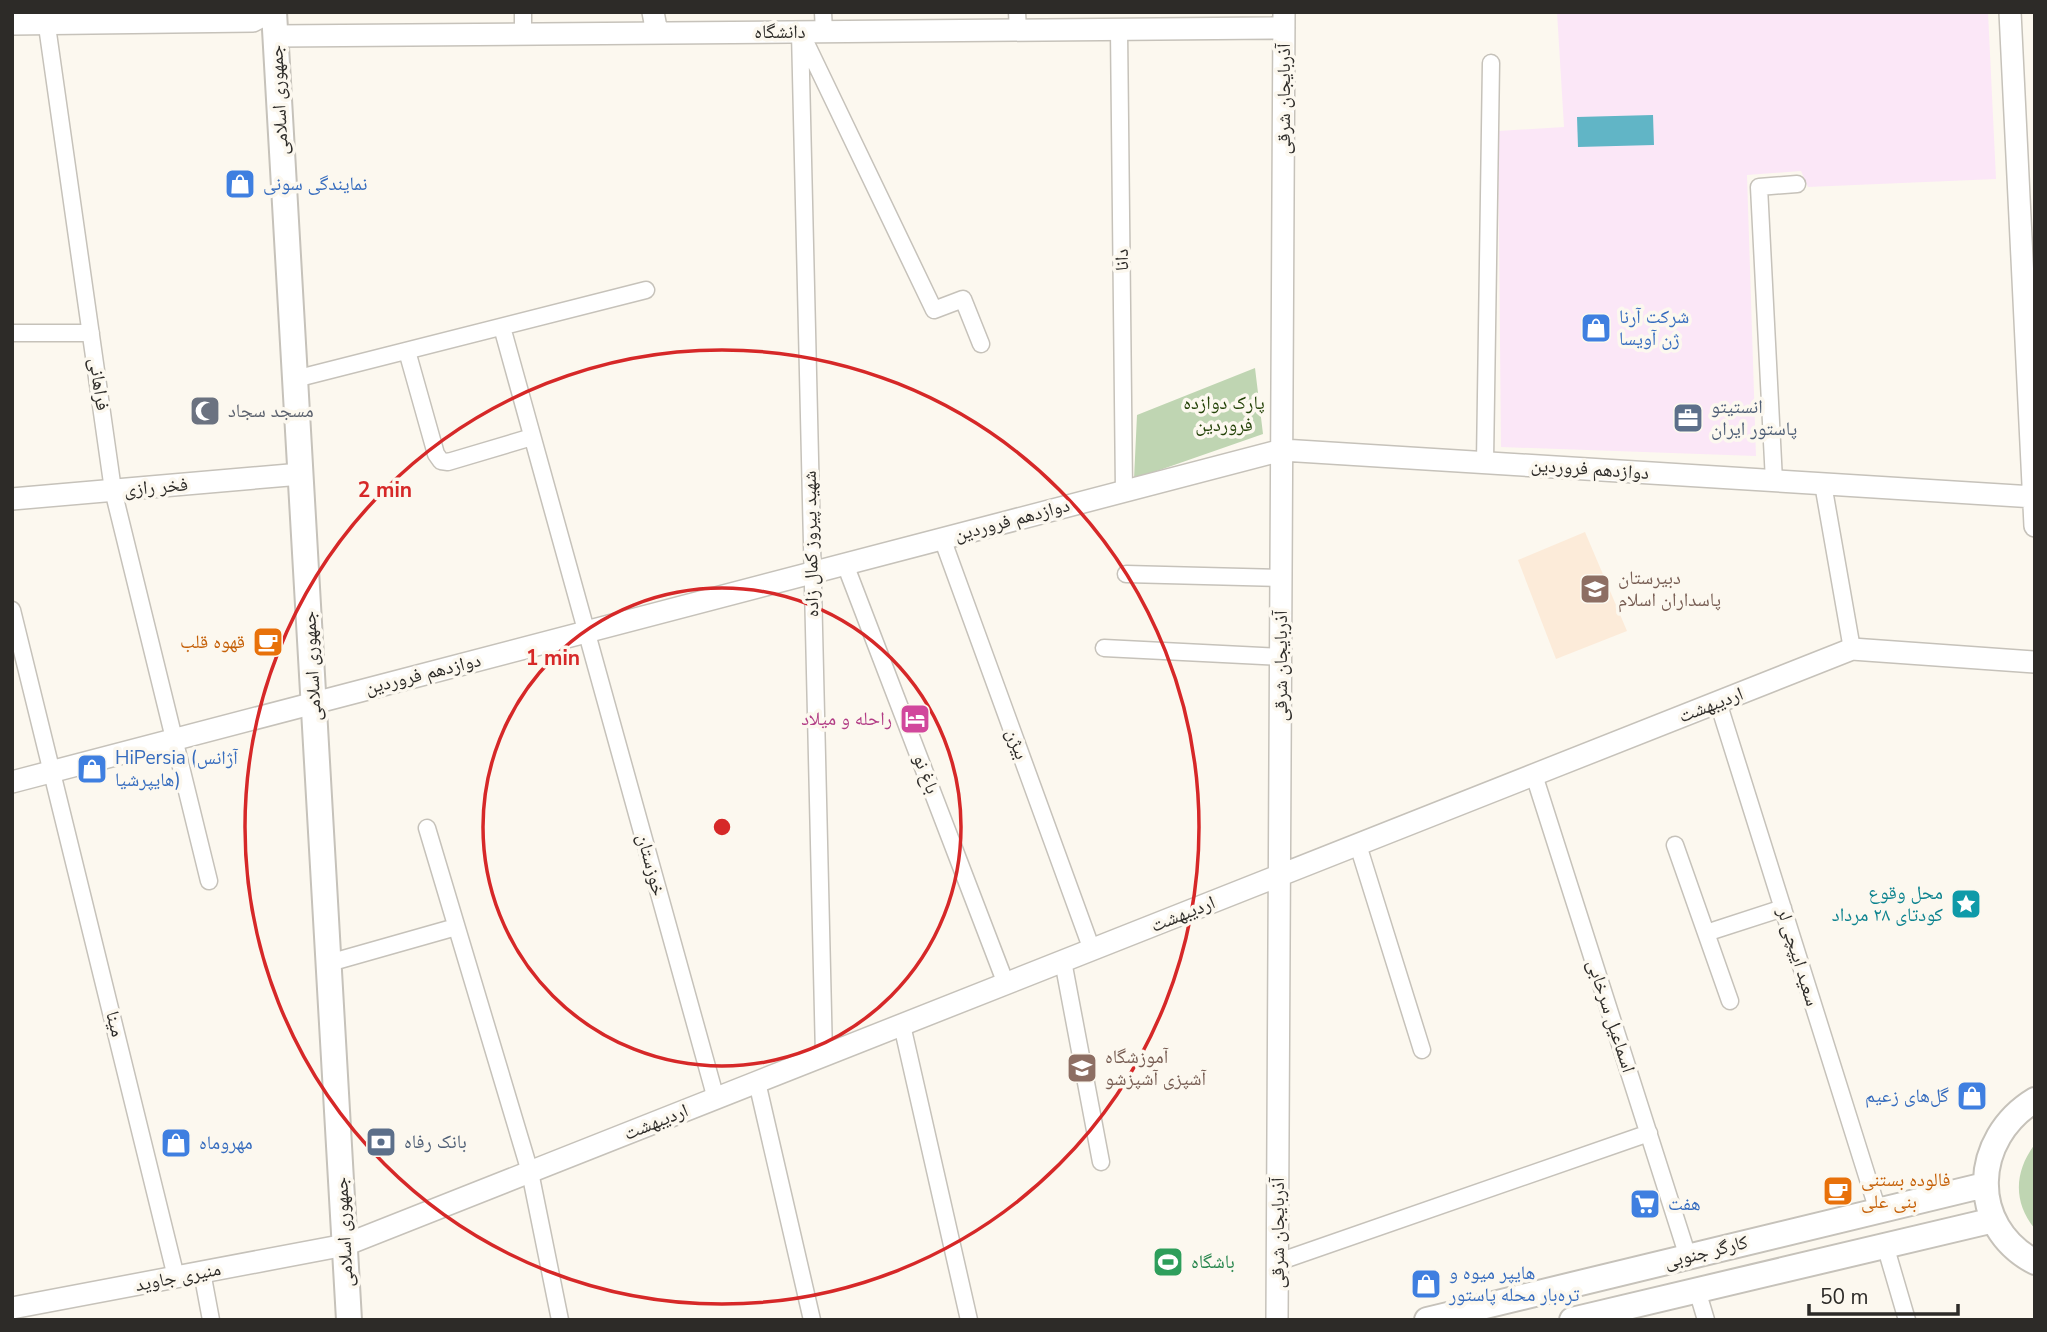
<svg xmlns="http://www.w3.org/2000/svg" width="2047" height="1332" font-family="'Nunito Sans','Noto Naskh Arabic',sans-serif">
<rect width="100%" height="100%" fill="#fcf8ef"/>
<path fill="#fbe7f7" d="M1557 12H1988L1996 179 1808 187 1801 171 1747 175 1756 456 1501 447 1498 131 1564 127Z"/>
<path fill="#fcebd9" d="M1585 532 1627 631 1556 659 1518 560Z"/>
<path fill="#bfd5b2" d="M1255 368 1263 434 1134 479 1137 415Z
M2035 1144V1229C2013 1202 2014 1172 2035 1144Z"/>
<path fill="#61b5c6" d="M1653 115 1654 145 1578 147 1577 117Z"/>
<g fill="none" stroke-linecap="round" stroke-linejoin="round">
<g stroke="#c6c2ba" stroke-width="19">
<path id="street" d="M45 12 113 490 209 881
M523 12V34
M823 12 824 32
M1017 12 1018 30
M1119 30 1124 491
M800 32 824 1056
M803 37 934 310 963 299 981 344
M502 327 716 1099
M12 333H91
M407 351 436 454 441 461 448 462 532 437
M295 379 646 290
M1485 462 1491 63
M1774 481 1759 187 1797 184
M1823 484 1852 649
M942 538 1092 950
M845 564 1006 984
M1126 574 1281 578
M12 610 176 1277
M1104 648 1281 657
M1718 702 1878 1211
M1534 775 1688 1257
M427 828 530 1172 560 1320
M1358 845 1422 1050
M1675 845 1730 1001
M1706 933 1783 908
M1063 961 1101 1162
M329 963 456 927
M902 1025 969 1320
M757 1082 812 1320
M1885 1245 1907 1320
M1278 1262 1649 1133
M202 1272 211 1320
M1697 1290 1706 1320"/>
</g>
<g stroke="#c6c2ba" stroke-width="24">
<path id="secondary" d="M653 12 657 33
M2010 12 2035 526
M12 24 253 21 270 12
M276 36 1284 28
M12 499 301 474
M12 782 1282 450 2035 497
M12 1308 345 1245 1852 649 2035 662
M1277 1320 1284 12"/>
</g>
<g stroke="#c6c2ba" stroke-width="28">
<path id="primary" d="M274 12 349 1320
M2035 1100C1972 1138 1967 1226 2035 1262
M1427 1320 1985 1185
M1572 1320 1994 1220"/>
</g>
<use href="#street" stroke="#fff" stroke-width="16"/>
<use href="#secondary" stroke="#fff" stroke-width="21"/>
<use href="#primary" stroke="#fff" stroke-width="24"/>
</g>
<g fill="none" stroke="#d62828" stroke-width="3.5">
<circle cx="722" cy="827" r="239"/>
<circle cx="722" cy="827" r="477"/>
</g>
<defs>
<g id="shop-square" transform="scale(1.575)"><rect x="-9" y="-9" width="18" height="18" rx="4" fill="#3f7fe0" stroke="#fcf8ef"/><path d="M-5-2.5h2.3a2.7 3.5 0 0 1 5.4 0H5L5.5 6h-11ZM-1.5-2.5h3a1.5 2.3 0 0 0-3 0Z" fill="#fff"/></g>
<g id="mosque-square" transform="scale(1.575)"><rect x="-9" y="-9" width="18" height="18" rx="4" fill="#6b7280" stroke="#fcf8ef"/><path d="M3.5-4.9A6 6 0 1 0 3.5 4.9A5 5 0 1 1 3.5-4.9Z" fill="#fff"/></g>
<g id="office-square" transform="scale(1.575)"><rect x="-9" y="-9" width="18" height="18" rx="4" fill="#5c6f8a" stroke="#fcf8ef"/><path d="M-6-3h4V-5.5h4V-3h4V5H-6ZM-1-4.5V-3h2v-1.5ZM-6 0V1H6V0Z" fill="#fff"/></g>
<g id="school-square" transform="scale(1.575)"><rect x="-9" y="-9" width="18" height="18" rx="4" fill="#8d6e63" stroke="#fcf8ef"/><path d="M0-5L7-2L0 1L-7-2ZM-4 1L0 2.5L4 1V4Q0 6-4 4Z" fill="#fff"/></g>
<g id="cafe-square" transform="scale(1.575)"><rect x="-9" y="-9" width="18" height="18" rx="4" fill="#e8710a" stroke="#fcf8ef"/><path d="M-5.5-4.5H6V0H3Q3 3.5 0 3.5H-2.5Q-5.5 3.5-5.5 0ZM3-3.2v2h1.7v-2ZM-6 4.5H4V6H-6Z" fill="#fff"/></g>
<g id="hotel-square" transform="scale(1.575)"><rect x="-9" y="-9" width="18" height="18" rx="4" fill="#d1479c" stroke="#fcf8ef"/><path d="M-6-4.5h1.5V1H6V5H4.5V3h-9V5H-6ZM-4 0a1.8 1.8 0 1 1 3.6 0ZM.5 0V-2.5h3Q6-2.5 6 0Z" fill="#fff"/></g>
<g id="sight-square" transform="scale(1.575)"><rect x="-9" y="-9" width="18" height="18" rx="4" fill="#0f9aa8" stroke="#fcf8ef"/><path d="M0-6L1.8-2.2L6-1.7L2.9 1.2L3.7 5.4L0 3.3L-3.7 5.4L-2.9 1.2L-6-1.7L-1.8-2.2Z" fill="#fff"/></g>
<g id="university-square" transform="scale(1.575)"><rect x="-9" y="-9" width="18" height="18" rx="4" fill="#8d6e63" stroke="#fcf8ef"/><path d="M0-5L7-2L0 1L-7-2ZM-4 1L0 2.5L4 1V4Q0 6-4 4Z" fill="#fff"/></g>
<g id="bank-square" transform="scale(1.575)"><rect x="-9" y="-9" width="18" height="18" rx="4" fill="#5c6f8a" stroke="#fcf8ef"/><path d="M-6-4H6V4H-6ZM0-2.3a2.3 2.3 0 1 0 0 4.6a2.3 2.3 0 1 0 0-4.6Z" fill="#fff"/></g>
<g id="supermarket-square" transform="scale(1.575)"><rect x="-9" y="-9" width="18" height="18" rx="4" fill="#3f7fe0" stroke="#fcf8ef"/><path d="M-6-5.5h2.5l.6 2H6L4.5 2H-2.5L-4.4-4H-6ZM-1.5 3.2a1.3 1.3 0 1 0 .1 0ZM3 3.2a1.3 1.3 0 1 0 .1 0Z" fill="#fff"/></g>
<g id="stadium-square" transform="scale(1.575)"><rect x="-9" y="-9" width="18" height="18" rx="4" fill="#2e9e5b" stroke="#fcf8ef"/><path d="M0-5a6.5 5 0 1 0 0 10a6.5 5 0 1 0 0-10ZM-3.5-1.8h7v3.6h-7Z" fill="#fff"/></g>
</defs>
<g fill-rule="evenodd">
<use href="#shop-square" x="240" y="184"/>
<use href="#shop-square" x="1596" y="328"/>
<use href="#mosque-square" x="205" y="411"/>
<use href="#office-square" x="1688" y="418"/>
<use href="#school-square" x="1595" y="589"/>
<use href="#cafe-square" x="268" y="642"/>
<use href="#hotel-square" x="915" y="719"/>
<use href="#shop-square" x="92" y="769"/>
<use href="#sight-square" x="1966" y="904"/>
<use href="#university-square" x="1082" y="1068"/>
<use href="#shop-square" x="1972" y="1096"/>
<use href="#bank-square" x="381" y="1142"/>
<use href="#shop-square" x="176" y="1143"/>
<use href="#cafe-square" x="1838" y="1191"/>
<use href="#supermarket-square" x="1645" y="1204"/>
<use href="#stadium-square" x="1168" y="1262"/>
<use href="#shop-square" x="1426" y="1284"/>
</g>
<g text-anchor="middle" dominant-baseline="central" stroke-width="7" stroke-linejoin="round" paint-order="stroke">
<g font-size="19" fill="#2d2b28" stroke="#fcf8ef">
<text x="780" y="32">دانشگاه</text>
<text transform="translate(1284 99) rotate(-90)">آذربایجان شرقی</text>
<text transform="translate(279 100) rotate(-93)">جمهوری اسلامی</text>
<text transform="translate(1122 260) rotate(-91)">دانا</text>
<text transform="translate(99 384) rotate(82)">فراهانی</text>
<text transform="translate(1590 469) rotate(4)">دوازدهم فروردین</text>
<text transform="translate(156 487) rotate(-5)">فخر رازی</text>
<text transform="translate(1012 520) rotate(-15)">دوازدهم فروردین</text>
<text transform="translate(811 544) rotate(-91)">شهید پیروز کمال زاده</text>
<text transform="translate(312 666) rotate(-93)">جمهوری اسلامی</text>
<text transform="translate(1281 666) rotate(-90)">آذربایجان شرقی</text>
<text transform="translate(423 674) rotate(-14)">دوازدهم فروردین</text>
<text transform="translate(1711 705) rotate(-21)">اردیبهشت</text>
<text transform="translate(1017 744) rotate(70)">بیژن</text>
<text transform="translate(926 774) rotate(69)">باغ نو</text>
<text transform="translate(651 865) rotate(75)">خوزستان</text>
<text transform="translate(1183 914) rotate(-22)">اردیبهشت</text>
<text transform="translate(1798 957) rotate(73)">سعید ایپچی لر</text>
<text transform="translate(1611 1016) rotate(72)">اسماعیل سرخابی</text>
<text transform="translate(115 1024) rotate(76)">مینا</text>
<text transform="translate(656 1122) rotate(-22)">اردیبهشت</text>
<text transform="translate(344 1232) rotate(-93)">جمهوری اسلامی</text>
<text transform="translate(1278 1233) rotate(-90)">آذربایجان شرقی</text>
<text transform="translate(1706 1252) rotate(-14)">کارگر جنوبی</text>
<text transform="translate(178 1277) rotate(-11)">منیری جاوید</text>
</g>
<g font-size="19" fill="#366cbe" stroke="#fcf8ef" text-anchor="start">
<text x="263" y="184">نمایندگی سونی</text>
<text x="1619" y="317">شرکت آرنا<tspan x="1619" dy="22">ژن آویسا</tspan></text>
<text x="115" y="758">HiPersia (آژانس<tspan x="115" dy="22">هایپرشیا)</tspan></text>
<text x="1949" y="1096" text-anchor="end">گل‌های زعیم</text>
<text x="199" y="1143">مهروماه</text>
<text x="1668" y="1204">هفت</text>
<text x="1449" y="1273">هایپر میوه و<tspan x="1449" dy="22">تره‌بار محله پاستور</tspan></text>
</g>
<g font-size="19" fill="#244308" stroke="#fcf8ef">
<text x="1224" y="403">پارک دوازده<tspan x="1224" dy="22">فروردین</tspan></text>
</g>
<g font-size="19" fill="#4e5e75" stroke="#fcf8ef" text-anchor="start">
<text x="1711" y="407">انستیتو<tspan x="1711" dy="22">پاستور ایران</tspan></text>
<text x="404" y="1142">بانک رفاه</text>
</g>
<g font-size="19" fill="#5b616d" stroke="#fcf8ef" text-anchor="start">
<text x="228" y="411">مسجد سجاد</text>
</g>
<g font-size="19" fill="#785e54" stroke="#fcf8ef" text-anchor="start">
<text x="1618" y="578">دبیرستان<tspan x="1618" dy="22">پاسداران اسلام</tspan></text>
<text x="1105" y="1057">آموزشگاه<tspan x="1105" dy="22">آشپزی آشپزشو</tspan></text>
</g>
<g font-size="19" fill="#c56008" stroke="#fcf8ef" text-anchor="end">
<text x="245" y="642">قهوه قلب</text>
<text x="1861" y="1180" text-anchor="start">فالوده بستنی<tspan x="1861" dy="22">بنی علی</tspan></text>
</g>
<g font-size="19" fill="#b23c85" stroke="#fcf8ef" text-anchor="end">
<text x="892" y="719">راحله و میلاد</text>
</g>
<g font-size="19" fill="#0d838f" stroke="#fcf8ef" text-anchor="end">
<text x="1943" y="893">محل وقوع<tspan x="1943" dy="22">کودتای ۲۸ مرداد</tspan></text>
</g>
<g font-size="19" fill="#27864d" stroke="#fcf8ef" text-anchor="start">
<text x="1191" y="1262">باشگاه</text>
</g>
</g>
<circle cx="722" cy="827" r="10" fill="#d62828" stroke="#fcf8ef" stroke-width="3.5"/>
<g font-size="21" text-anchor="middle" font-weight="bold" fill="#d62828" stroke="#fcf8ef" stroke-width="7" stroke-linejoin="round" paint-order="stroke">
<text x="385" y="497">2 min</text>
<text x="553" y="665">1 min</text>
</g>
<rect width="2047" height="1332" fill="none" stroke="#2d2b28" stroke-width="28"/>
<path d="M1809 1304v10h149v-10" fill="none" stroke="#2d2b28" stroke-width="3.5"/>
<text x="1820" y="1304" font-size="21" fill="#2d2b28" stroke="#fcf8ef" stroke-width="5" paint-order="stroke">50 m</text>
</svg>
